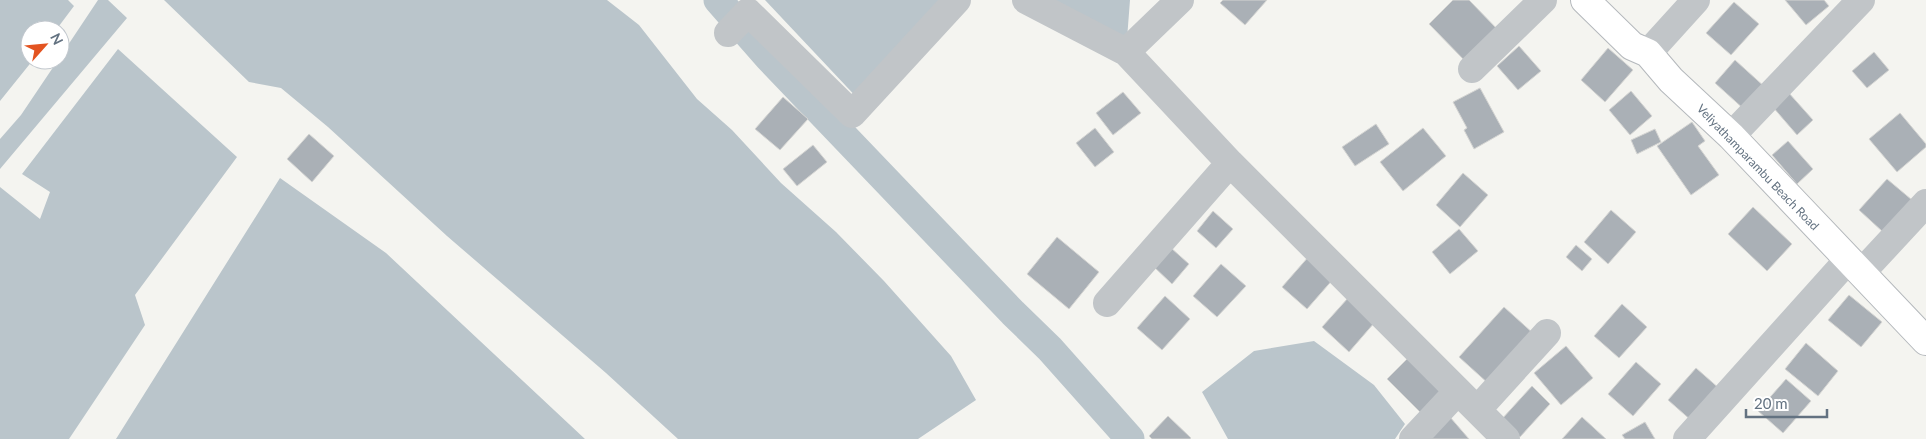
<svg xmlns="http://www.w3.org/2000/svg" width="1926" height="439" font-family="Lato,sans-serif">
<rect width="100%" height="100%" fill="#f4f4f0"/>
<path fill="#bac5cb" d="M0 0H68L74 6 56 30H30V60H33L0 101Z
M98 0H108L127 18 0 169V139L21 115 58 60H60V57Z
M164 0H607L639 25 697 99 732 130 781 183 836 232 884 281 951 356 976 400 918 439H678L606 373 447 236 328 127 281 88 249 82Z
M765 0H957L862 103Z
M1026 0H1130L1126 52Z
M118 49 237 157 135 295 145 325 69 439H0V187L40 219 50 192 22 174Z
M280 178 386 253 585 439H116Z
M1314 341 1374 385 1405 424 1395 439H1228L1202 392 1254 351Z"/>
<g fill="none" stroke-linecap="round" stroke-linejoin="round">
<path stroke="#bac5cb" stroke-width="29" d="M718 0 768 57 1013 313 1050 349 1130 439"/>
</g>
<path fill="#aab0b6" stroke="#d5d5d3" d="M1223 0H1267L1245 25 1220 3Z
M1453 0H1469L1501 33 1468 64 1429 24Z
M1785 0H1824L1829 6 1806 25Z
M1734 2 1759 24 1731 55 1706 33Z
M1519 46 1541 71 1518 90 1497 66Z
M1608 48 1633 70 1605 102 1581 80Z
M1874 52 1889 70 1867 88 1852 71Z
M1735 60 1767 89 1746 111 1715 83Z
M1480 88 1504 132 1474 149 1464 130 1467 128 1453 102Z
M1631 91 1652 116 1630 135 1609 110Z
M1123 92 1141 113 1113 135 1096 113Z
M1788 92 1813 120 1797 135 1772 106Z
M783 97 808 119 780 150 755 129Z
M1900 113 1926 144V147L1897 172 1869 139Z
M1692 122 1705 141 1698 146 1719 175 1691 195 1657 146Z
M1376 124 1389 144 1355 166 1342 147Z
M1095 128 1114 152 1095 167 1076 143Z
M1423 128 1446 156 1403 191 1380 162Z
M1655 129 1661 142 1637 154 1631 140Z
M309 134 334 156 312 182 287 159Z
M1788 141 1813 169 1797 184 1772 155Z
M813 145 827 162 797 186 783 169Z
M1463 173 1488 195 1460 227 1436 205Z
M1887 179 1912 200 1883 232 1859 210Z
M1753 207 1792 244 1767 271 1728 234Z
M1611 210 1636 232 1608 264 1584 242Z
M1213 211 1233 229 1216 248 1197 231Z
M1459 229 1478 251 1450 274 1432 252Z
M1057 237 1099 272 1069 309 1027 274Z
M1576 245 1592 259 1582 271 1566 257Z
M1170 247 1189 264 1172 284 1153 266Z
M1310 255 1335 277 1307 309 1282 287Z
M1221 264 1246 286 1217 317 1193 296Z
M1849 295 1882 322 1861 347 1828 320Z
M1165 296 1190 319 1162 350 1137 328Z
M1348 298 1375 322 1349 352 1322 327Z
M1622 304 1647 327 1619 358 1594 336Z
M1504 307 1535 335 1490 385 1459 357Z
M1806 343 1838 371 1818 396 1785 369Z
M1566 346 1593 378 1561 405 1534 373Z
M1408 358 1442 393 1421 413 1387 379Z
M1636 362 1661 384 1633 416 1608 394Z
M1696 368 1721 390 1693 422 1668 400Z
M1786 379 1811 401 1783 433 1758 411Z
M1532 386 1550 404 1520 437 1501 420Z
M1168 416 1191 438 1190 439H1152L1149 436Z
M1450 417 1469 439H1425Z
M1582 417 1606 439H1562Z
M1645 422 1655 439H1625L1622 435Z"/>
<g fill="none" stroke-linecap="round" stroke-linejoin="round">
<g stroke="#b4b8bc" stroke-width="30">
<path id="secondary" d="M1585 0 1632 46 1648 53 1671 80 1731 136 1926 341"/>
</g>
<path stroke="#c1c5c8" stroke-width="28" d="M1026 0 1126 52 1230 163 1506 439
M728 33 748 12 852 114 957 0
M1126 52 1180 0
M1648 53 1696 0
M1472 69 1543 0
M1731 136 1861 0
M1861 273 1926 203
M1107 303 1230 163
M1477 410 1547 333
M1413 439 1457 392
M1687 439 1848 260"/>
<use href="#secondary" stroke="#fff" stroke-width="28"/>
</g>
<g text-anchor="middle" dominant-baseline="central" stroke-width="5" stroke-linejoin="round" paint-order="stroke">
<g font-size="12" fill="#637281" stroke="#fff">
<text transform="translate(1758 167) rotate(46)">Veliyathamparambu Beach Road</text>
</g>
</g>
<g transform="translate(45 45) rotate(63)"><circle r="24" fill="#ffffff" stroke="#c1c7cd"/>
<path d="M0-4L9 19L0 12L-9 19Z" fill="#e35421"/>
<text y="-8" font-size="14" font-weight="bold" text-anchor="middle" fill="#637281">N</text>
</g>
<path d="M1746 409v8h81v-8" fill="none" stroke="#637281" stroke-width="2.5"/>
<text x="1754" y="409" font-size="15" fill="#637281" stroke="#ffffff" stroke-width="4" paint-order="stroke">20 m</text>
</svg>
